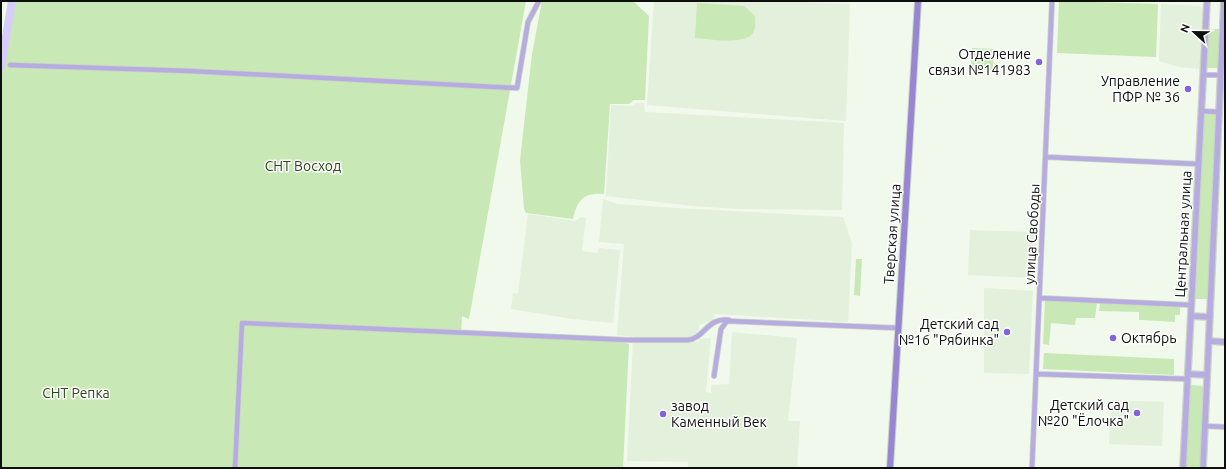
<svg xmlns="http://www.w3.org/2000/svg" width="1226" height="469" font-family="Ubuntu,sans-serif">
<rect width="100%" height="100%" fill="#f0f9ec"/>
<path fill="#e3f0dc" d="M654 1H776L850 4 846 121 647 105Z
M1161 4 1200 6 1205 10 1201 69 1179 67 1159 61Z
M636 103H644L645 112 844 123 842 210 738 209 692 206 606 196 611 105 632 106Z
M603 199 617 204 676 208 843 217 852 243 848 322 715 314 713 320 699 325 698 333 690 337H634L617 335 624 244 599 242Z
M528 214 575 221 581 217 586 218 582 251 598 253 599 248 620 250 613 323 573 319 511 309 513 293 518 294Z
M970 230 1036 232 1034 278 968 275Z
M984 288 1033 291 1029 374 984 373Z
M732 332 797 338 788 421H800L797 468H688V462L627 461 633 342H698L700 339 711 338 706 392 711 393V385L729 384Z
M1111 400 1164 402 1162 446 1109 444Z"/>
<path fill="#c8e8b6" d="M13 1H526L469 319 462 316 461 334 612 340 629 344 623 468H1V73Z
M542 1H633L649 16 645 100H634L629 104H610L604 194C584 192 577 200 573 219L526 213 524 209 520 160 532 54Z
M1059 1 1158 4 1156 57 1057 53Z
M697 3 744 6 755 16C755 21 756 27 754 31 749 46 708 39 695 38Z
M1207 29H1221L1219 68H1206Z
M972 48 994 49 993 70 971 69Z
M1204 114H1217L1208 299H1195Z
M856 259H862L860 296 854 295Z
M1045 300 1097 303 1095 318H1076L1075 325 1051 323 1049 345 1043 344Z
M1100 303 1180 307V315H1175V322L1142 320H1139V312L1099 311Z
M1044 353 1174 359V375L1043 369Z
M1190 385 1204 386 1200 468H1186Z"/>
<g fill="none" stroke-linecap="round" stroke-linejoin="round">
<path stroke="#d6cdfb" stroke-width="8" d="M1 67 12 1"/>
<g stroke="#ccd4c8" stroke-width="6">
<path id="minor" d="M10 65 190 71 517 88 528 22 539 1
M1203 75H1221
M1201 111 1219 112
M1046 157 1198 164
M1040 298 1191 305
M1037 374 1187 379
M714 376 721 329 727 321 898 328
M1205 426 1225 427
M235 468 242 323 629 340H688C705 338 707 317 729 320
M1032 468 1052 1"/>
</g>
<g stroke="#ccd4c8" stroke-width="8">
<path id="tertiary" d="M1191 316 1210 317
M1209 341 1225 342
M1188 374 1207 375
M1183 468 1207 1
M1203 468 1224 1"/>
</g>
<g stroke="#ccd4c8" stroke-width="8">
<path id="secondary" d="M890 468 918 1"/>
</g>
<use href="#minor" stroke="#b6ace0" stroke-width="4.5"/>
<use href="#tertiary" stroke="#b6ace0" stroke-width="5.5"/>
<use href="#secondary" stroke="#9787d3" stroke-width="6"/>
</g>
<g fill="#8562dd" stroke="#fff" stroke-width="1.5">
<circle cx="1039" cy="62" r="4"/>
<circle cx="1188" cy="89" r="4"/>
<circle cx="1007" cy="332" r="4"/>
<circle cx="1113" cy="338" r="4"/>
<circle cx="1137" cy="413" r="4"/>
<circle cx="663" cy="414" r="4"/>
</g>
<g text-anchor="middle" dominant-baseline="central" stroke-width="3" stroke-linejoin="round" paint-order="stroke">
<g font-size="14" fill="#0c0f0b" stroke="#fff" text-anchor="end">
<text x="1031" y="54">Отделение<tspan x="1031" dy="16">связи №141983</tspan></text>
<text x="1180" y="81">Управление<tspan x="1180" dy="16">ПФР № 36</tspan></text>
<text x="999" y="324">Детский сад<tspan x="999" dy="16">№16 "Рябинка"</tspan></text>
<text x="1121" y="338" text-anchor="start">Октябрь</text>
<text x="1129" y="405">Детский сад<tspan x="1129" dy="16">№20 "Ёлочка"</tspan></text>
<text x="671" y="406" text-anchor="start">завод<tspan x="671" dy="16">Каменный Век</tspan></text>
</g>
<g font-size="14" fill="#2b4717" stroke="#fff">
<text x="303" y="166">СНТ Восход</text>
<text x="76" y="393">СНТ Репка</text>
</g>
<g font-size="14" fill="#0c0f0b" stroke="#fff">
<text transform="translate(892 234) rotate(-86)">Тверская улица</text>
<text transform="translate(1032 234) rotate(-87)">улица Свободы</text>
<text transform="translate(1183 234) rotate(-87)">Центральная улица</text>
</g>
</g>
<rect width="1226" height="469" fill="none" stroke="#0c0f0b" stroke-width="4"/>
<g transform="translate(1194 32) rotate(292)" stroke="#ffffff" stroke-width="3" paint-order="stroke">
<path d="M0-3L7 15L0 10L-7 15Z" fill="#0c0f0b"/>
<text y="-6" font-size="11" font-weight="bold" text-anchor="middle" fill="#0c0f0b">N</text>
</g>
</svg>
